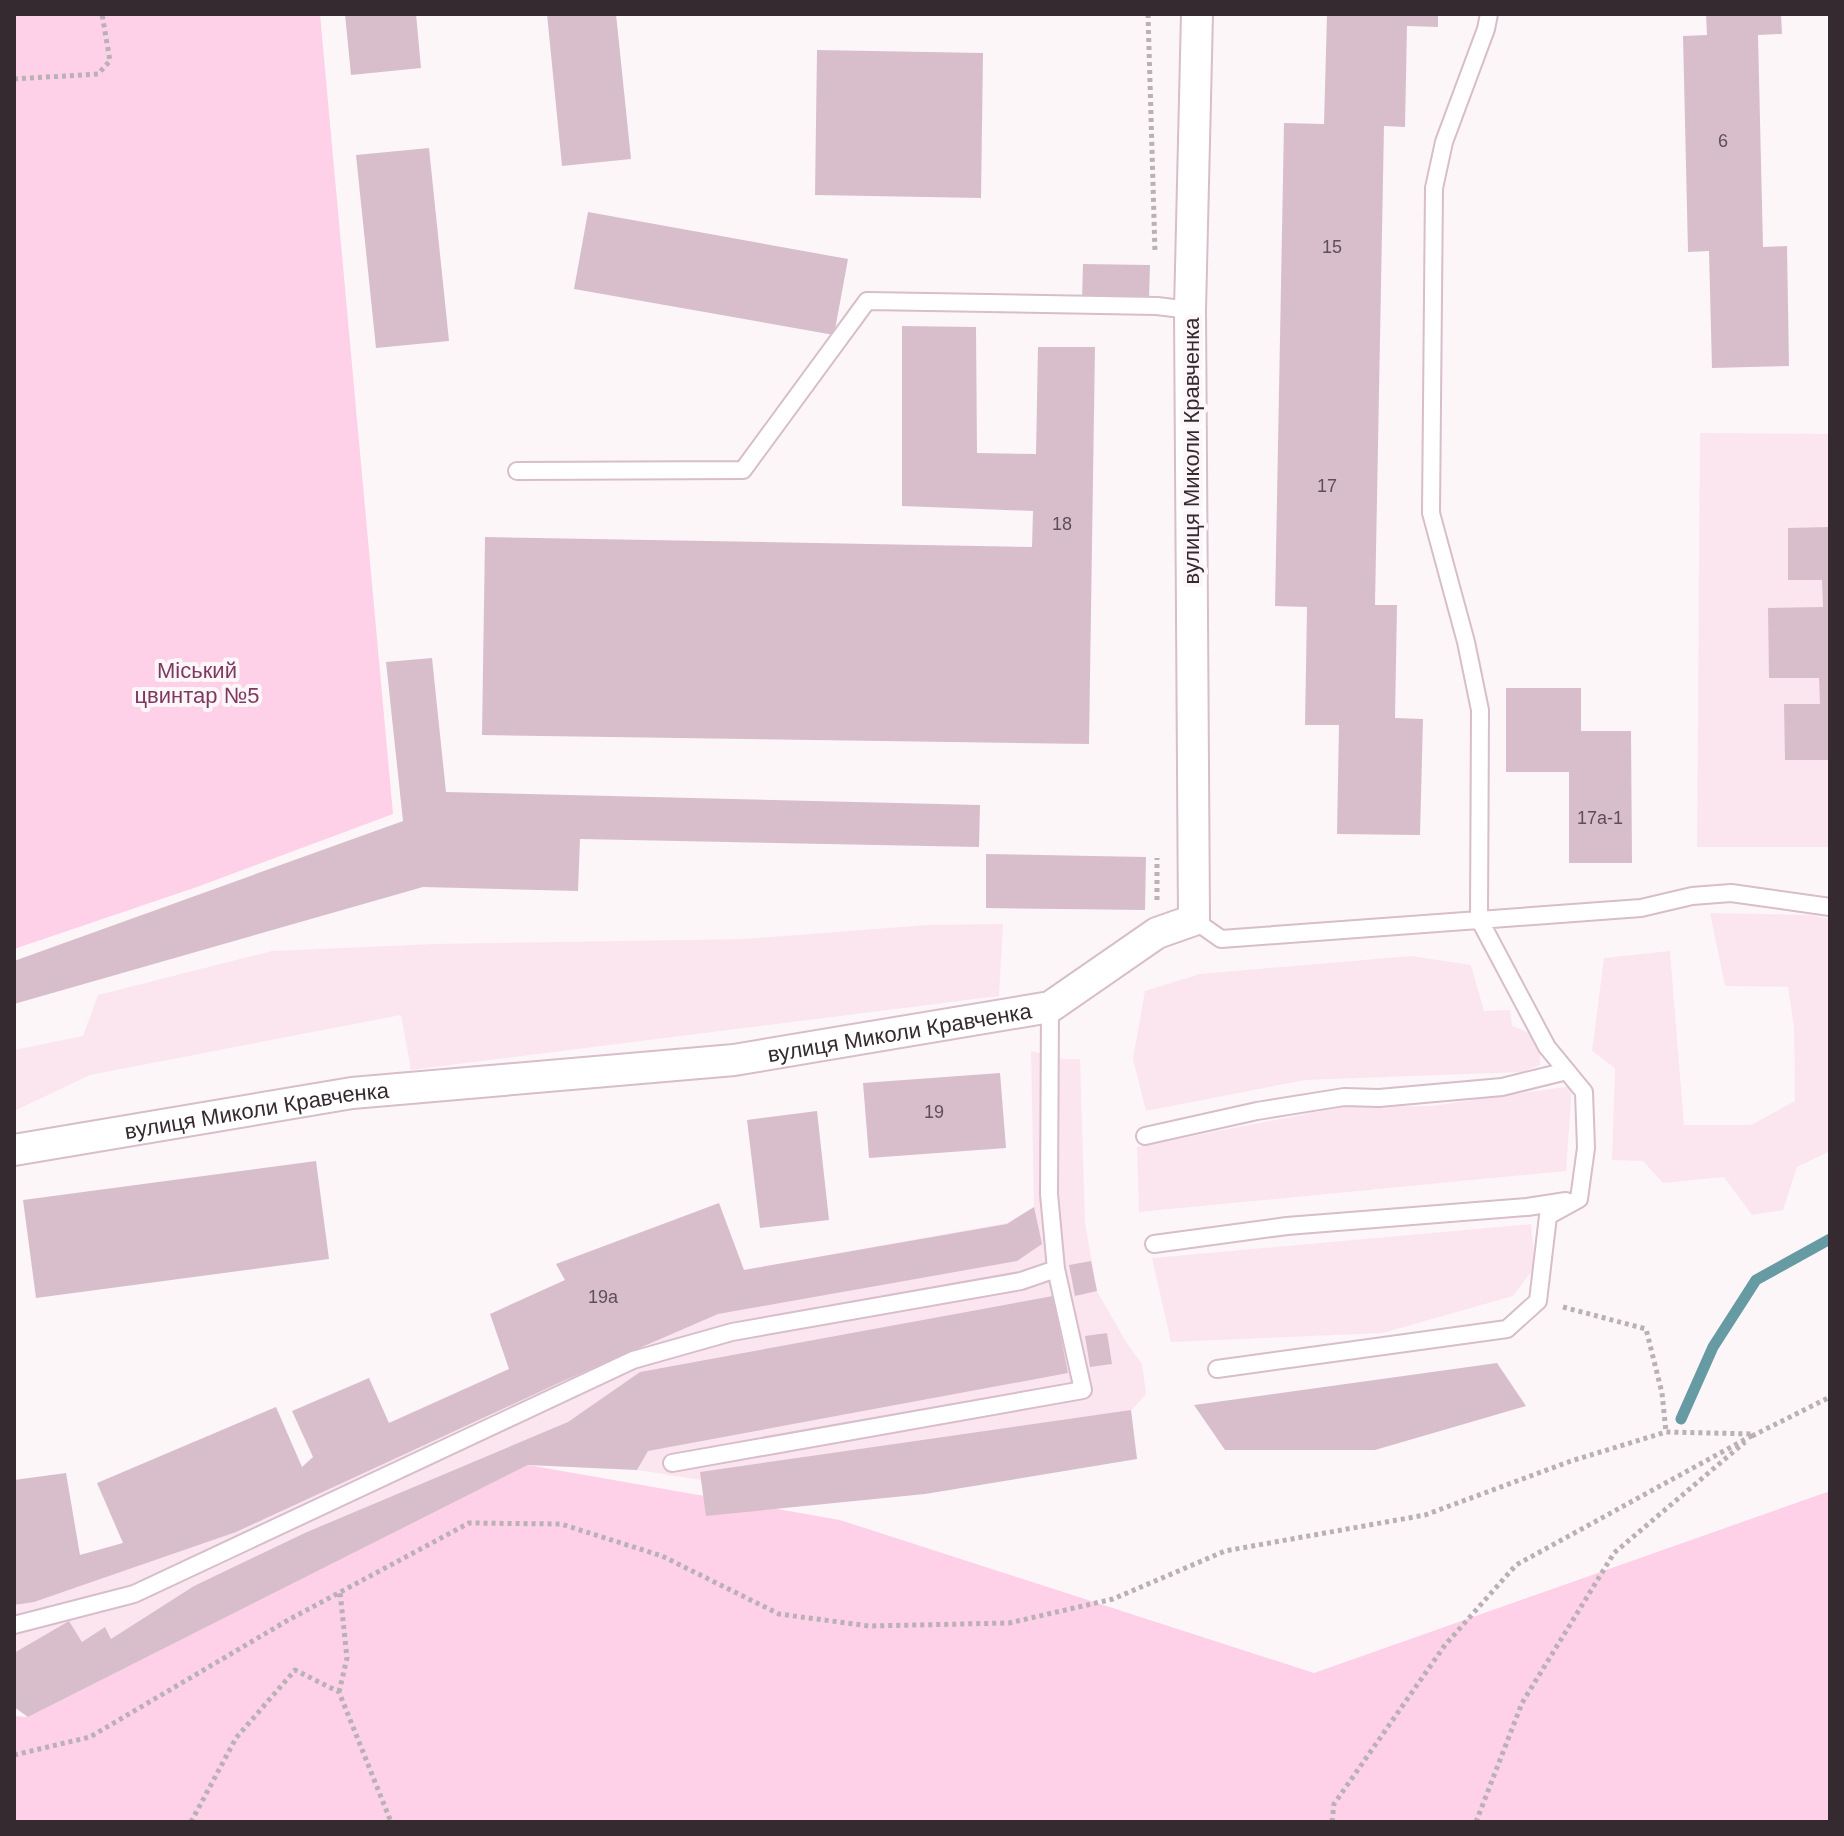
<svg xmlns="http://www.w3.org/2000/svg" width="1844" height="1836" font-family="Helvetica,sans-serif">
<rect width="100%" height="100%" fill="#fcf6f9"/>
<path fill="#fbe6f0" d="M1700 433 1830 434V847H1697Z
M1710 913 1812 915 1830 919V1151L1797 1167 1783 1210 1752 1215 1724 1177 1663 1183 1643 1161 1612 1160 1615 1068 1592 1051 1604 958 1670 951 1684 1125H1751L1795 1101 1794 1026 1788 987 1725 986Z
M1003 924 999 996 411 1070 401 1015 90 1075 14 1111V1050L83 1036 98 995 272 951 433 944 746 939 926 925Z
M1411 956 1471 965 1484 1011 1510 1010 1512 1026 1540 1037V1065L1523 1072 1305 1080 1146 1111 1133 1059 1145 991 1200 974Z
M1031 1051 1063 1059H1080L1085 1223 1097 1291 1126 1342 1142 1364 1146 1394 1131 1411 1137 1459 944 1489 706 1516 701 1480 637 1470 527 1465 28 1717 14 1707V1562L80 1555 123 1543 302 1467 313 1457 509 1369 744 1270 1007 1223 1034 1207Z
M1572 1086 1566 1171 1139 1212 1137 1147 1341 1107 1431 1106Z
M1531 1224 1535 1267 1513 1296 1383 1333 1171 1342 1152 1258Z"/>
<path fill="#fed1e8" d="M14 14H320L393 814 197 887 14 949Z
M528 1465 840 1520 1314 1673 1830 1491V1822H14V1716L28 1717Z"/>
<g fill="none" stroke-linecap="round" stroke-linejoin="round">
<path stroke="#679ba3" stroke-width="11" d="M1681 1419 1713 1347 1756 1280 1830 1239"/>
</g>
<path fill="#d8becb" d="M345 14H416L421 68 351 75Z
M547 14H616L631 159 562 166Z
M1327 14H1438V27L1407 26 1405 127 1384 126 1375 605H1397L1395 718 1423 719 1420 835 1337 834 1339 725H1305L1307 607 1275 606 1284 123 1324 124Z
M1706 14H1781L1782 34 1758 35 1763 247 1787 246 1789 366 1712 368 1709 251 1688 252 1683 36 1707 35Z
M817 50 983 53 981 198 815 195Z
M429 148 449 341 376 348 356 155Z
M588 212 848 259 834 335 574 289Z
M1083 264 1150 265 1149 299H1082Z
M902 326 976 327 977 453 1036 454 1038 347H1095L1089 744 482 735 485 537 1032 547 1033 511 902 506Z
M1830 527V760H1785L1784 704H1820L1819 678H1769L1768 608 1823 607 1822 580H1788V528Z
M432 658 446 792 980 805 979 847 580 839 578 891 423 887 14 1004V961L403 821 386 662Z
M1506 688H1581V731H1631L1632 863H1569V772H1506Z
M986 854 1146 857 1145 910 986 908Z
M1000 1073 1006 1148 869 1158 863 1083Z
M817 1111 829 1220 760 1228 747 1120Z
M316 1161 329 1259 36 1298 23 1200Z
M719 1203 744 1270 1007 1224 1034 1207 1042 1244 1017 1261 718 1314 561 1382 236 1532 34 1602 14 1605V1480L66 1473 80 1555 123 1543 97 1483 276 1407 302 1467 313 1457 292 1411 369 1378 389 1423 509 1369 490 1314 565 1280 556 1264Z
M1091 1261 1097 1291 1075 1296 1069 1265Z
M1053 1296 1068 1373 648 1451 637 1470 528 1465 28 1717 14 1707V1653L69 1621 82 1642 105 1627 111 1639 194 1586 307 1532 568 1422 640 1372Z
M1107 1333 1112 1364 1090 1367 1085 1336Z
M1497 1363 1526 1406 1375 1450H1225L1194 1405Z
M1131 1410 1137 1459 925 1494 706 1516 700 1472Z"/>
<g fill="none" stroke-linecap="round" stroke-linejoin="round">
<g stroke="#d8bdca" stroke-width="20">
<path id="service" d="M517 471 743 470 867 301 1157 306 1190 310
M1194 920 1221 939 1641 908 1692 896 1731 893 1830 907
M1145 1136 1257 1111 1344 1097 1379 1098 1502 1087 1567 1071
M1154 1244 1287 1226 1527 1207 1566 1201
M1217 1369 1507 1329 1538 1301 1548 1216 1579 1199 1586 1148 1584 1092 1547 1047 1479 919 1480 710 1466 642 1431 513 1434 188 1444 142 1486 29 1489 14
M672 1463 1083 1390 1056 1269 1049 1194 1050 1007
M14 1625 134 1594 633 1360 732 1332 1021 1281 1056 1269"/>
</g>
<g stroke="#d8bdca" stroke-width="34">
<g id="minor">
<path id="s1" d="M14 1150 352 1093 734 1060 1050 1007 1157 933 1194 920 1190 310 1197 14"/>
</g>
</g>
<path stroke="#b9b1b5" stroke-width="5" stroke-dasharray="4 4" stroke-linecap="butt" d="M1148 14 1155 252
M14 79 98 74 110 61 102 14
M1157 900V858
M1563 1307 1646 1329 1662 1393 1666 1432
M1752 1436 1830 1397
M339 1692 347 1658 340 1592
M14 1755 90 1737 290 1619 469 1523 561 1524 662 1556 779 1614 869 1626 1009 1623 1113 1599 1225 1551 1425 1515 1571 1461 1666 1432 1754 1434
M191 1822 236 1738 295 1670 339 1692 391 1822
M1332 1822 1334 1804 1445 1645 1516 1565 1753 1435
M1476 1822 1522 1703 1614 1553 1745 1442"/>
<use href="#service" stroke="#fff" stroke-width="16"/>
<use href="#minor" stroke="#fff" stroke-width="30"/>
</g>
<g text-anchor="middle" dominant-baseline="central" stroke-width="8" stroke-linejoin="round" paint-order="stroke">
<g font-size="18" fill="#5e4f57">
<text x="1723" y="141">6</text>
<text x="1332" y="247">15</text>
<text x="1327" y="486">17</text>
<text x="1062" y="524">18</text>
<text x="1600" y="818">17а-1</text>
<text x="934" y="1112">19</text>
<text x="603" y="1297">19а</text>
</g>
<g font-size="22" fill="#352a30" stroke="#fcf6f9">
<text transform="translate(1191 451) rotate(-90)">вулиця Миколи Кравченка</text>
<text stroke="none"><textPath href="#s1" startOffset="894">вулиця Миколи Кравченка</textPath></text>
<text stroke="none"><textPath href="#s1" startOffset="246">вулиця Миколи Кравченка</textPath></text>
</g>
<g font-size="22" fill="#7f3961" stroke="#fcf6f9">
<text x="197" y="670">Міський<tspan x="197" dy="25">цвинтар №5</tspan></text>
</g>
</g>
<rect width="1844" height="1836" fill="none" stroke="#352a30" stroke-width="32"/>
</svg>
